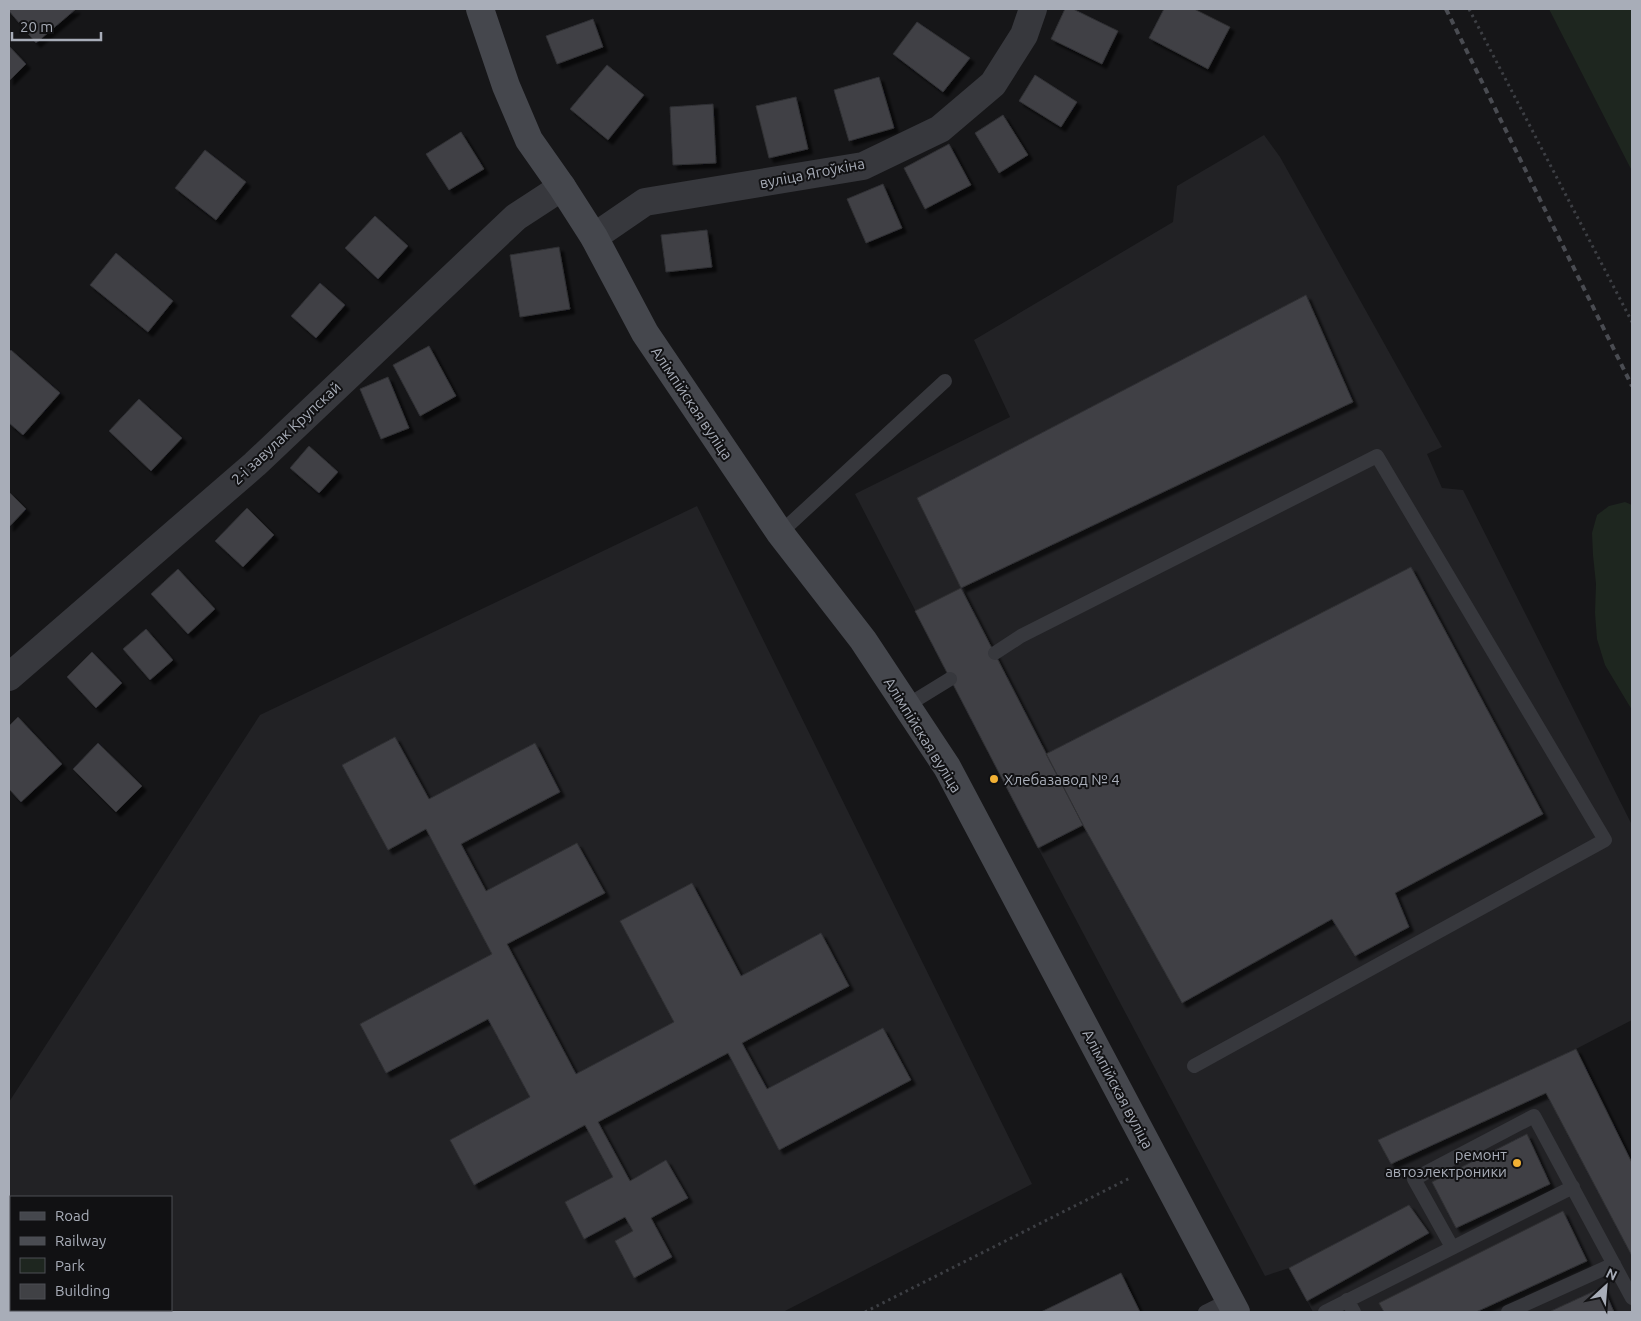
<svg xmlns="http://www.w3.org/2000/svg" width="1641" height="1321" font-family="Ubuntu,sans-serif">
<defs>
<filter id="shadow"><feDropShadow dx="4.5" dy="4.5" stdDeviation="1" flood-color="#0009"/></filter>
</defs>
<rect width="100%" height="100%" fill="#161618"/>
<path fill="#222225" d="M1264 135 1280 157 1442 447 1427 454 1442 488 1463 490 1631 823 1632 1020 1576 1049 1632 1163V1312H1313L1289 1268 1265 1276 1038 848 855 494 1010 417 974 340 1173 222 1177 186Z
M697 506 1032 1184 783 1312H74L72 1310H171V1197H11V1205L9 1201V1102L260 715Z"/>
<path fill="#1e261f" d="M1549 9H1632V171Z
M1625 502 1632 505V710L1605 665 1597 639 1595 613 1596 584 1593 555 1592 533 1597 515 1609 506Z"/>
<path fill="#404145" stroke="#303034" filter="url(#shadow)" d="M9 9H76L36 43 9 11Z
M1065 9H1073L1118 31 1102 64 1051 39Z
M1164 9H1194L1230 27 1208 69 1149 38Z
M593 19 603 47 557 64 546 36Z
M917 22 970 58 943 92 893 54Z
M9 46 26 64 9 81Z
M607 65 644 95 608 140 570 109Z
M1035 75 1077 102 1061 127 1019 101Z
M879 77 894 128 849 141 834 90Z
M796 97 808 149 769 158 756 106Z
M713 104 716 163 673 165 670 107Z
M1003 115 1028 155 999 173 975 133Z
M461 132 484 169 449 190 426 154Z
M949 144 971 185 925 209 904 168Z
M205 150 246 182 216 220 175 188Z
M883 184 902 228 866 243 847 199Z
M375 216 408 246 378 279 345 248Z
M707 230 712 267 666 272 661 235Z
M559 247 570 309 520 317 510 255Z
M116 253 173 301 148 332 90 285Z
M320 283 345 305 316 338 291 316Z
M1306 295 1353 402 961 588 917 498Z
M429 346 456 396 420 416 393 365Z
M11 350 60 393 23 435 9 423V352Z
M388 377 409 428 381 439 360 389Z
M139 399 182 438 151 471 109 431Z
M309 446 338 472 319 493 290 468Z
M9 492 26 509 9 527Z
M247 508 274 535 243 567 215 541Z
M1411 567 1543 814 1395 893 1409 927 1355 956 1332 919 1182 1003 1083 825 1046 754Z
M178 569 215 609 188 634 151 594Z
M961 588 1083 825 1038 848 915 611Z
M146 629 173 660 150 680 123 649Z
M92 652 122 683 96 708 67 677Z
M18 717 62 764 21 802 9 789V726Z
M395 737 429 799 535 743 560 792 461 844 486 891 577 843 605 893 507 944 576 1074 674 1022 620 921 692 883 741 976 821 933 849 986 742 1043 767 1089 883 1028 911 1080 779 1150 728 1053 598 1122 630 1181 666 1160 688 1198 651 1218 672 1257 634 1278 615 1241 633 1231 625 1217 584 1239 565 1202 613 1177 585 1125 474 1185 450 1140 530 1097 488 1019 386 1073 360 1024 492 954 426 829 388 850 342 765Z
M98 743 142 786 116 812 73 769Z
M1576 1049 1632 1163V1256L1546 1093 1391 1164 1378 1140Z
M1527 1134 1550 1184 1456 1228 1432 1182Z
M1409 1205 1429 1233 1307 1301 1289 1268Z
M1563 1211 1587 1261 1476 1312H1384L1379 1303Z
M1121 1273 1140 1312H1041Z
M1603 1287 1614 1312H1549Z"/>
<g fill="none" stroke-linecap="round" stroke-linejoin="round">
<path stroke="#3d3f44" stroke-width="3" stroke-dasharray="2.5 4" stroke-linecap="butt" d="M1469 9 1632 322
M865 1312 1130 1178"/>
<path stroke="#37383d" stroke-width="14" d="M780 533 945 381
M995 653 1021 636 1377 456 1605 840 1194 1066
M906 706 950 679
M1452 1247 1414 1179 1534 1116 1632 1298
M1347 1300 1354 1312
M1205 1312 1229 1300
M1325 1312 1573 1187
M1508 1312 1614 1264"/>
<path stroke="#37383d" stroke-width="28" d="M594 237 645 202 863 166 940 129 993 84 1024 35 1033 9
M9 677 255 464 516 217 562 187"/>
<path stroke="#45474d" stroke-width="28" d="M480 9 506 86 529 140 562 187 594 237 645 333 780 533 863 640 947 767 1236 1312"/>
<path stroke="#4a4c52" stroke-width="4" stroke-dasharray="6 5" stroke-linecap="butt" d="M1446 9 1632 386"/>
</g>
<g fill="#f2b134" stroke="#111113" stroke-width="2">
<circle cx="994" cy="779" r="5"/>
<circle cx="1517" cy="1163" r="5"/>
</g>
<g text-anchor="middle" dominant-baseline="central" stroke-width="4" stroke-linejoin="round" paint-order="stroke">
<g font-size="15" fill="#a8adb8" stroke="#111113">
<text transform="translate(812 173) rotate(-11)">вуліца Ягоўкіна</text>
<text transform="translate(692 403) rotate(56)">Алімпійская вуліца</text>
<text transform="translate(286 433) rotate(-43)">2-і завулак Крупскай</text>
<text transform="translate(923 735) rotate(58)">Алімпійская вуліца</text>
<text transform="translate(1118 1089) rotate(62)">Алімпійская вуліца</text>
</g>
<g font-size="15" fill="#a8adb8" stroke="#111113" text-anchor="start">
<text x="1004" y="779">Хлебазавод № 4</text>
<text x="1507" y="1154" text-anchor="end">ремонт<tspan x="1507" dy="17">автоэлектроники</tspan></text>
</g>
</g>
<rect width="1641" height="1321" fill="none" stroke="#a8adb8" stroke-width="20"/>
<rect x="10" y="1196" width="162" height="115" fill="#111113" stroke="#4d4f55"/>
<rect x="20" y="1212" width="25" height="8" fill="#45474d" stroke="#4d4f55"/>
<text x="55" y="1221" font-size="15" fill="#a8adb8">Road</text>
<rect x="20" y="1237" width="25" height="8" fill="#4a4c52" stroke="#4d4f55"/>
<text x="55" y="1246" font-size="15" fill="#a8adb8">Railway</text>
<rect x="20" y="1258" width="25" height="15" fill="#1e261f" stroke="#4d4f55"/>
<text x="55" y="1271" font-size="15" fill="#a8adb8">Park</text>
<rect x="20" y="1284" width="25" height="15" fill="#404145" stroke="#4d4f55"/>
<text x="55" y="1296" font-size="15" fill="#a8adb8">Building</text>
<g transform="translate(1606 1286) rotate(26)" stroke="#111113" stroke-width="4" paint-order="stroke">
<path d="M0-4L9 19L0 12L-9 19Z" fill="#a8adb8"/>
<text y="-8" font-size="14" font-weight="bold" text-anchor="middle" fill="#a8adb8">N</text>
</g>
<path d="M12 32v8h89v-8" fill="none" stroke="#a8adb8" stroke-width="2.5"/>
<text x="20" y="32" font-size="15" fill="#a8adb8" stroke="#111113" stroke-width="4" paint-order="stroke">20 m</text>
</svg>
